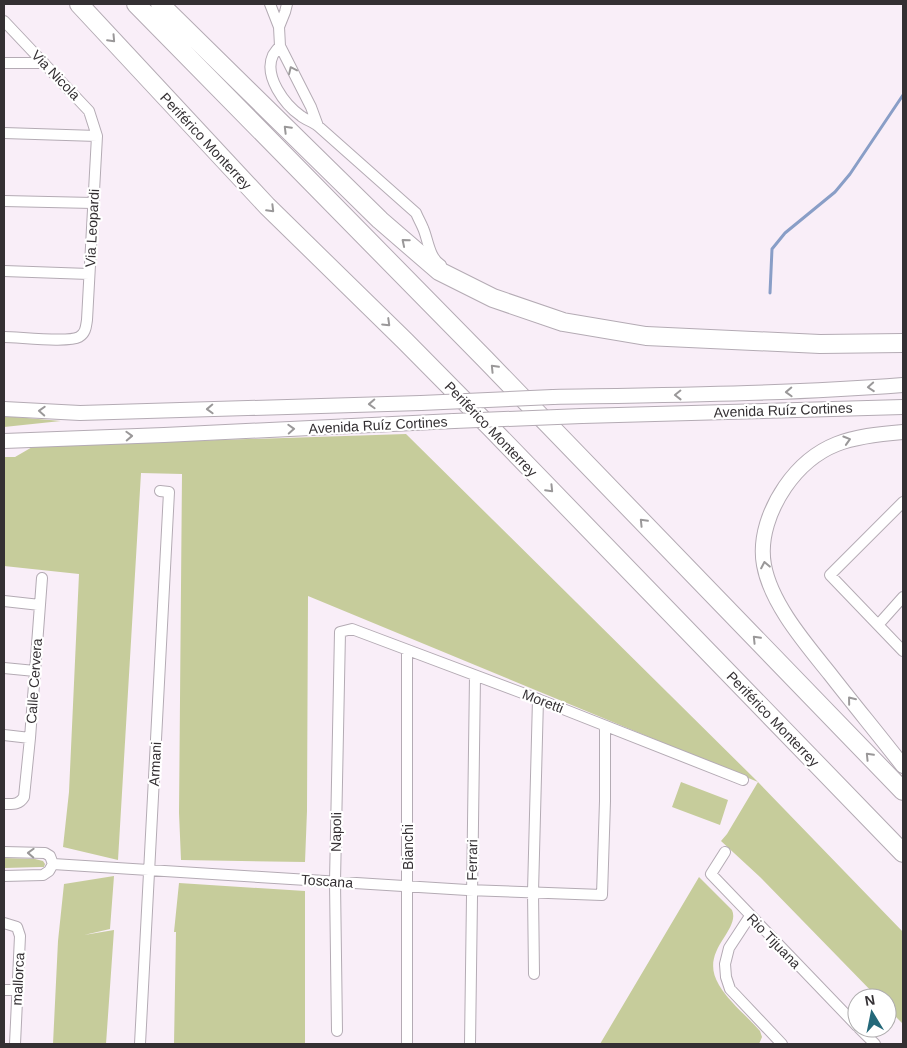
<svg xmlns="http://www.w3.org/2000/svg" width="907" height="1048" font-family="Arial,sans-serif">
<style>
.green{fill:#c6cc9b}
.lines{fill:none;stroke-linecap:round;stroke-linejoin:round}
.stream{stroke:#899ec7;stroke-width:3}
.minor-casing{stroke:#b4abb4;stroke-width:12}
.secondary-casing{stroke:#b4abb4;stroke-width:16}
.motorway-casing{stroke:#b4abb4;stroke-width:20}
.minor{stroke:#fff;stroke-width:10}
.secondary{stroke:#fff;stroke-width:14}
.motorway{stroke:#fff;stroke-width:18}
.secondary-bridge-casing{stroke:#b4abb4;stroke-width:16;stroke-linecap:butt}
.secondary-bridge{stroke:#fff;stroke-width:14}
.oneway{stroke:#9a9899}
.labels{text-anchor:middle;stroke-width:4.5;stroke-linejoin:round;paint-order:stroke}
.street-label{font-size:14px;fill:#343033;stroke:#fff}
</style>
<rect width="100%" height="100%" fill="#f9eef8"/>
<path class="green" d="M4,416L61,421L4,427Z
M406,434L758,782L903,932V1024L887,1008V998H878L760,877L721,841L727,834L758,782L308,596L307,811L305,862L181,860L179,813L182,474L141,473L118,860L63,847L69,792L79,574L4,566V457H15L34,446Z
M681,782L728,800L720,825L672,807Z
M4,858L35,859L43,861L45,864L44,867H41L4,868Z
M114,876L110,929L84,935L114,930L106,1044H53L58,941L64,884Z
M699,877L732,910C741,931 698,951 719,985C729,1002 747,1016 760,1031L762,1037L759,1044H600Z
M179,883L305,891V1044H174L176,932H174Z"/>
<g class="lines">
<path class="stream" d="M770,293L772,249L785,233L835,192L850,174L903,95"/>
<defs>
<path id="minor" d="M270,4L279,27L280,46L311,107L318,126
M4,21L89,111L97,136L87,320C86,326 86,333 79,337C68,343 19,337 4,337
M279,27L285,12L287,4
M280,46C277,49 275,52 273,55C263,76 285,105 301,116C306,120 313,122 318,126L416,213C418,218 421,223 423,228C428,239 429,258 441,265
M4,63H44
M4,133L97,136
M4,201L93,203
M4,271L89,274
M903,502L830,575L903,651
M4,601L40,605
M878,625L903,597
M4,668L35,671
M4,735L30,738
M4,804C13,804 19,805 24,797L30,738L42,578
M4,852L45,853L50,856L53,864
M725,852L711,874L857,1026
M53,864L467,890L602,895L605,801V726
M4,876L43,875L49,871L53,864
M750,916L729,948L725,964L726,977L730,989L782,1044
M4,923L17,927L20,936L15,1044
M534,974L533,892L538,699
M4,990H18
M859,1028L875,1044
M337,1031L335,882L340,632L352,629L525,694L743,780
M140,1044L169,492L160,491
M407,1044V650
M470,1044L475,676"/>
<path id="secondary" d="M553,397C670,395 787,394 903,385
M4,409L80,413L421,403
M582,416L903,407
M903,432C852,436 816,442 785,487C770,509 759,538 764,565C771,604 806,644 830,674C854,705 879,735 903,766
M4,441L164,435L454,421"/>
<path id="motorway" d="M79,4L267,206L405,341L491,428L903,853
M136,4L485,359L903,791
M160,4L380,220L439,271L493,298L563,322L646,336L820,344L903,343"/>
</defs>
<use href="#minor" class="minor-casing"/>
<use href="#secondary" class="secondary-casing"/>
<use href="#motorway" class="motorway-casing"/>
<use href="#minor" class="minor"/>
<use href="#secondary" class="secondary"/>
<use href="#motorway" class="motorway"/>
<defs>
<path id="secondary-bridge" d="M421,403L553,397
M454,421L582,416"/>
</defs>
<use href="#secondary-bridge" class="secondary-bridge-casing"/>
<use href="#secondary-bridge" class="secondary-bridge"/>
</g>
<defs><path id="oneway-chevron" d="M-2-3.5L2.5 0L-2 3.5" fill="none" stroke-width="1.6" stroke-linecap="round" stroke-linejoin="round" transform="scale(1.25)"/></defs>
<g class="oneway">
<use href="#oneway-chevron" transform="translate(112 39) rotate(47)"/>
<use href="#oneway-chevron" transform="translate(292 70) rotate(-115)"/>
<use href="#oneway-chevron" transform="translate(287 129) rotate(-135)"/>
<use href="#oneway-chevron" transform="translate(271 209) rotate(45)"/>
<use href="#oneway-chevron" transform="translate(405 242) rotate(-140)"/>
<use href="#oneway-chevron" transform="translate(387 323) rotate(44)"/>
<use href="#oneway-chevron" transform="translate(494 368) rotate(-134)"/>
<use href="#oneway-chevron" transform="translate(871 387) rotate(176)"/>
<use href="#oneway-chevron" transform="translate(789 392) rotate(178)"/>
<use href="#oneway-chevron" transform="translate(678 395) rotate(179)"/>
<use href="#oneway-chevron" transform="translate(372 404) rotate(178)"/>
<use href="#oneway-chevron" transform="translate(210 409) rotate(178)"/>
<use href="#oneway-chevron" transform="translate(42 411) rotate(-177)"/>
<use href="#oneway-chevron" transform="translate(291 429) rotate(-3)"/>
<use href="#oneway-chevron" transform="translate(129 436) rotate(-2)"/>
<use href="#oneway-chevron" transform="translate(847 440) rotate(-17)"/>
<use href="#oneway-chevron" transform="translate(550 489) rotate(46)"/>
<use href="#oneway-chevron" transform="translate(643 522) rotate(-134)"/>
<use href="#oneway-chevron" transform="translate(765 565) rotate(-101)"/>
<use href="#oneway-chevron" transform="translate(756 639) rotate(-134)"/>
<use href="#oneway-chevron" transform="translate(851 700) rotate(-129)"/>
<use href="#oneway-chevron" transform="translate(869 756) rotate(-134)"/>
<use href="#oneway-chevron" transform="translate(31 853) rotate(-178)"/>
</g>
<g class="labels">
<g class="street-label">
<text transform="translate(56 75) rotate(46)" y="5">Via Nicola</text>
<text transform="translate(206 141) rotate(47)" y="5">Periférico Monterrey</text>
<text transform="translate(92 228) rotate(-87)" y="5">Via Leopardi</text>
<text transform="translate(783 410) rotate(-2)" y="5">Avenida Ruíz Cortines</text>
<text transform="translate(378 425) rotate(-3)" y="5">Avenida Ruíz Cortines</text>
<text transform="translate(491 429) rotate(46)" y="5">Periférico Monterrey</text>
<text transform="translate(34 681) rotate(-86)" y="5">Calle Cervera</text>
<text transform="translate(543 701) rotate(21)" y="5">Moretti</text>
<text transform="translate(773 719) rotate(46)" y="5">Periférico Monterrey</text>
<text transform="translate(155 764) rotate(-87)" y="5">Armani</text>
<text transform="translate(336 832) rotate(-89)" y="5">Napoli</text>
<text transform="translate(408 847) rotate(-90)" y="5">Bianchi</text>
<text transform="translate(472 860) rotate(-89)" y="5">Ferrari</text>
<text transform="translate(327 881) rotate(4)" y="5">Toscana</text>
<text transform="translate(774 941) rotate(46)" y="5">Rio Tijuana</text>
<text transform="translate(18 979) rotate(-87)" y="5">mallorca</text>
</g>
</g>
<rect width="907" height="1048" fill="none" stroke="#343033" stroke-width="10"/>
<g transform="translate(872 1013) rotate(350)"><circle r="24" fill="#ffffff" stroke="#aeacad"/>
<path d="M0-4L9 19L0 12L-9 19Z" fill="#246879"/>
<text y="-8" font-size="14" font-weight="bold" text-anchor="middle" fill="#343033">N</text>
</g>
</svg>
